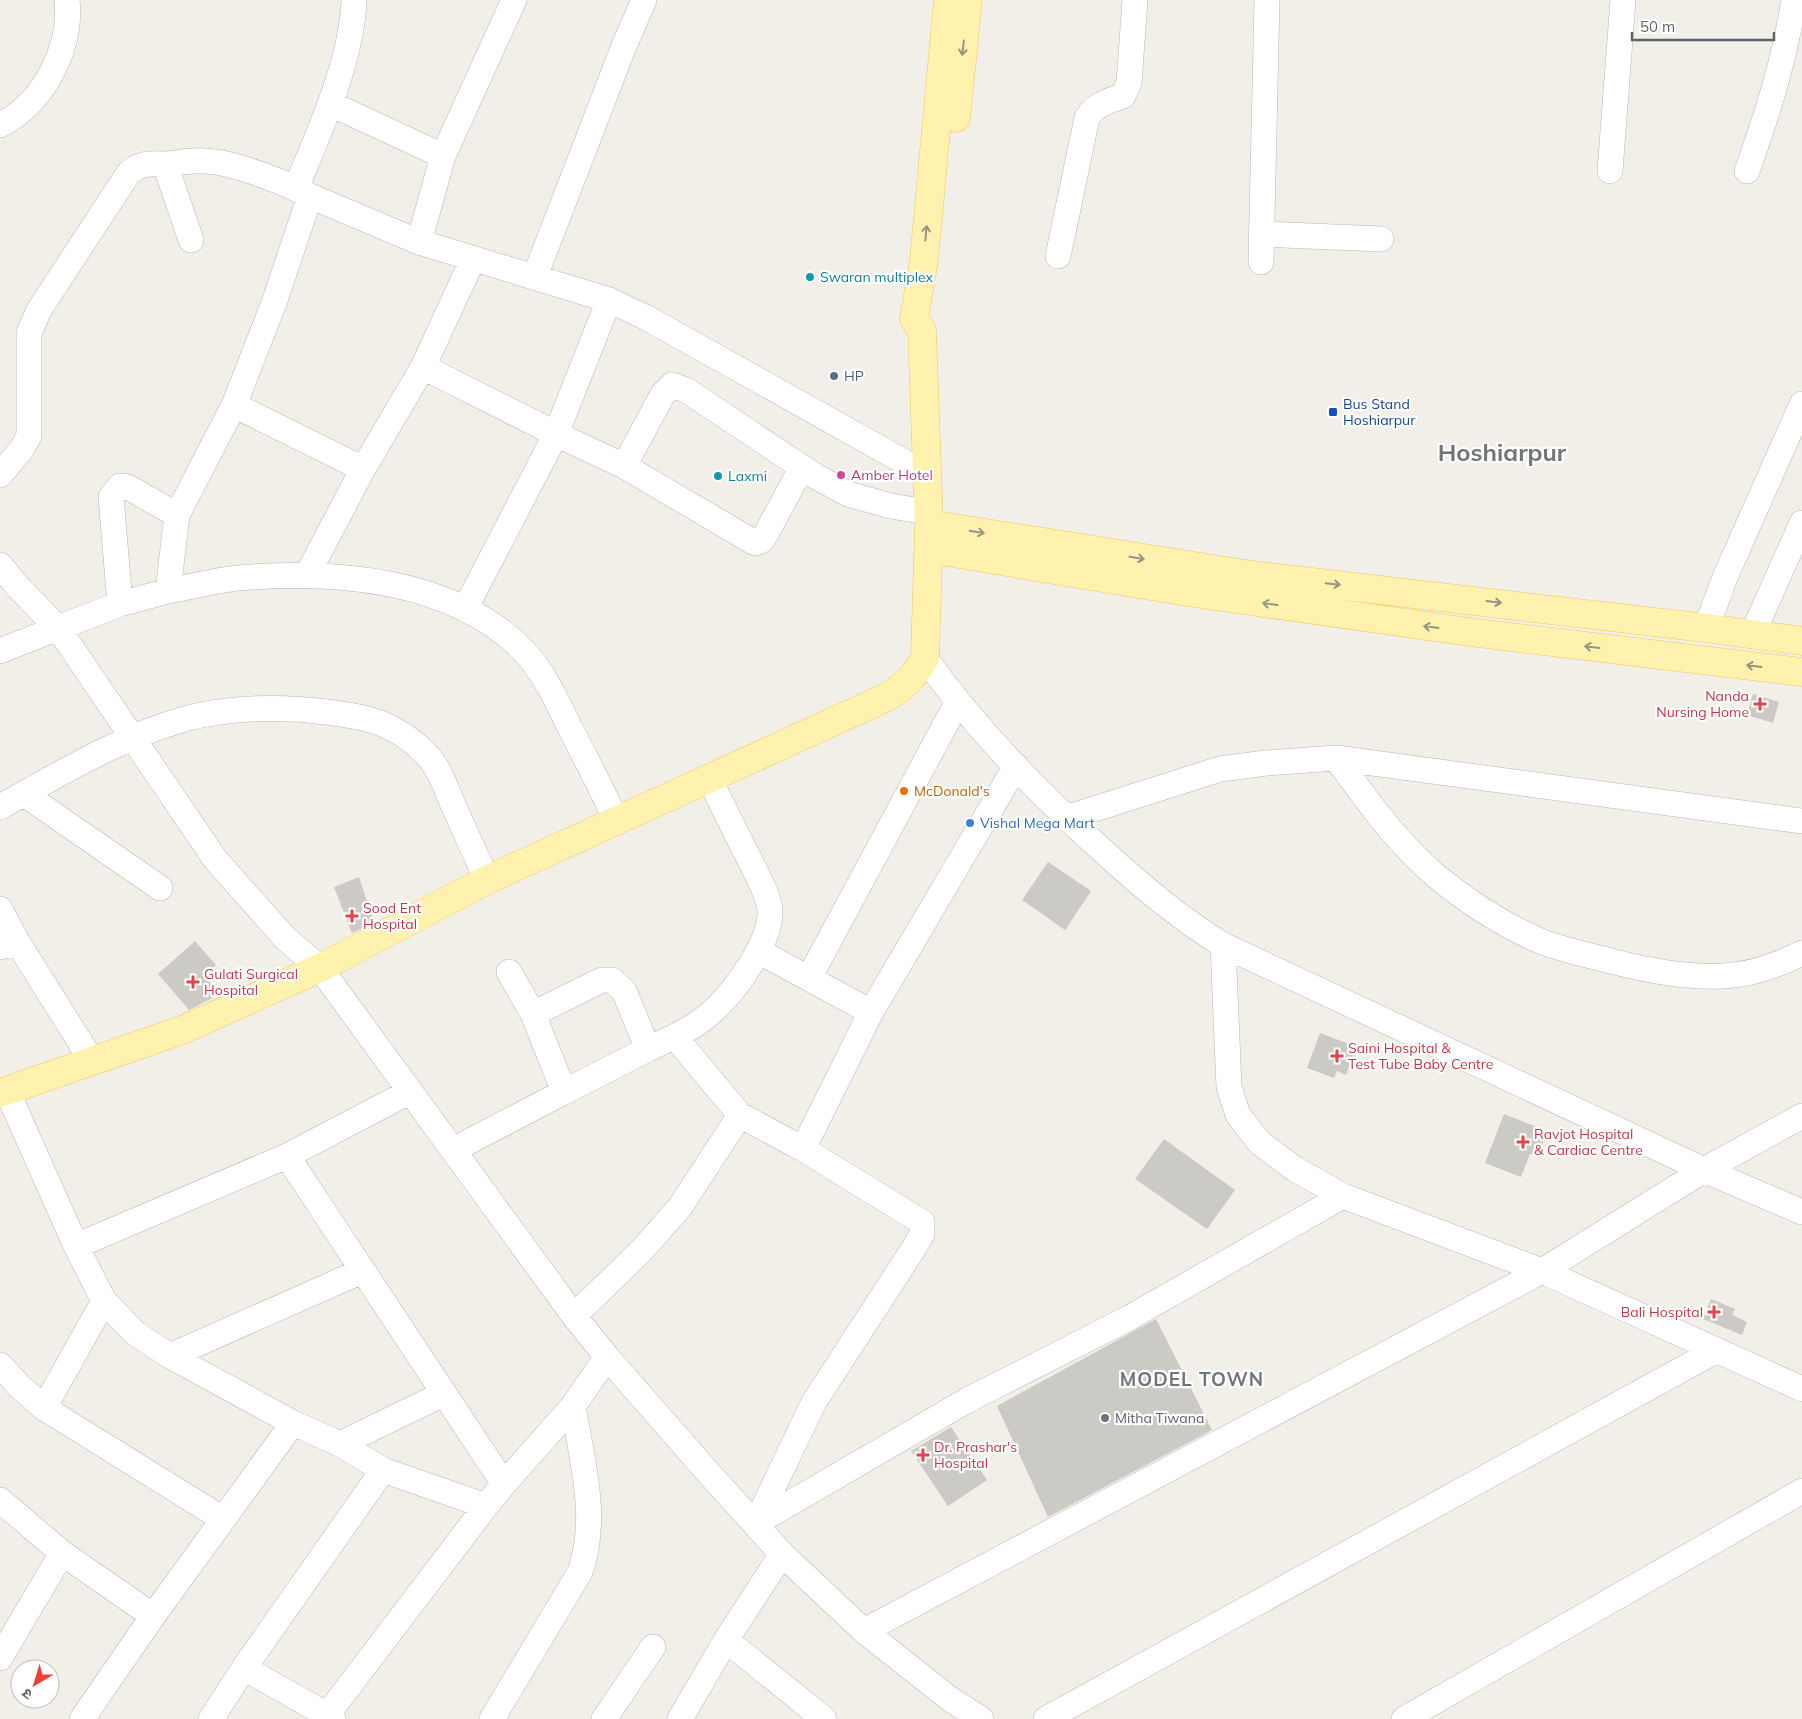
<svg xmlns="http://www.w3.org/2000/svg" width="1802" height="1719" font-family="Mulish,'Noto Sans Devanagari',sans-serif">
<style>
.building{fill:#cccac5}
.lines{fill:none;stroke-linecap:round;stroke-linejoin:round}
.minor-casing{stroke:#b5b8bc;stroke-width:26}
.major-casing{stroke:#f2c960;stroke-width:29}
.minor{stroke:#fff;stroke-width:25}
.major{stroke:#fff2af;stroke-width:28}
.oneway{stroke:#979581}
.culture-dot{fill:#0f9aa8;stroke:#fff;stroke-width:2}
.service-dot{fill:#5c6f8a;stroke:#fff;stroke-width:2}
.transit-dot{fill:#1a4fb4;stroke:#fff;stroke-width:2}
.hotel-dot{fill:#d1479c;stroke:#fff;stroke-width:2}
.health-dot{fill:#e0444e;stroke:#fff;stroke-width:2}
.food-dot{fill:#e8710a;stroke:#fff;stroke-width:2}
.shop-dot{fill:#3f7fe0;stroke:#fff;stroke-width:2}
.worship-dot{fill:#6b7280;stroke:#fff;stroke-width:2}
.labels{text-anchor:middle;stroke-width:4.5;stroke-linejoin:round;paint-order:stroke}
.culture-label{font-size:14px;fill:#0d838f;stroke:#fff;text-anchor:start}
.service-label{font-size:14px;fill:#4e5e75;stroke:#fff;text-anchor:start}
.transit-label{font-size:14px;fill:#164399;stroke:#fff;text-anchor:start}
.hotel-label{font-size:14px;fill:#b23c85;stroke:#fff;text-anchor:start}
.health-label{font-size:14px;fill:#be3a42;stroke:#fff;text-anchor:start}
.food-label{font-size:14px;fill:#c56008;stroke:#fff;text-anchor:start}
.shop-label{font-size:14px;fill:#366cbe;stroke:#fff;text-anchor:start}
.worship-label{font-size:14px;fill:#5b616d;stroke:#fff;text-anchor:start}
.district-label{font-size:19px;font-weight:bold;letter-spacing:1px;fill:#70757a;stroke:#fff}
.town-label{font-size:24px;font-weight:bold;fill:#70757a;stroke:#fff}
</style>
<rect width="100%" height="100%" fill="#f1efe8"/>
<path class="building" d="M1753,694L1779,702L1773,723L1747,715Z
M1048,862L1091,891L1065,930L1022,900Z
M359,877L374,922L352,933L334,887Z
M195,941L216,965L204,975L220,994L189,1010L158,974Z
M1320,1033L1357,1047L1346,1075L1337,1071L1334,1078L1307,1068Z
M1504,1114L1547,1131L1538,1156L1530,1154L1521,1177L1485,1163Z
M1164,1139L1235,1190L1207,1229L1135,1179Z
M1711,1299L1735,1309L1732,1315L1747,1322L1742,1335L1703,1319Z
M1156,1319L1212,1430L1048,1517L997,1406Z
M951,1427L987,1480L948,1506L911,1451Z"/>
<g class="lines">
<defs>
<path id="minor" d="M331,104L443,156
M0,125C44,103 72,48 67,0
M1610,171L1623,0
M1747,171C1768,112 1784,62 1794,0
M296,188C319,132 352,61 354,0
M1261,234L1381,239
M191,240L165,164C178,163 191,160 204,161C231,161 287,183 310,196L419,242L609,300L556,434L624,466L663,394L672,385L686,390L815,476L848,494L891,506L927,512
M419,242L443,156L514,0
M1058,256L1087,118C1095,104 1109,101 1123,96L1129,83L1135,0
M1261,262L1267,0
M535,276L624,46L644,0
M609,300L647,318L926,474
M423,367L473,259
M234,405L274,303L310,196
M624,466L755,543L761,541L766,534L802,467
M0,475L21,450L29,436V333L39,310L128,174C139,163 150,163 165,164
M0,565L18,587L58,628L120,604L111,497L120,486L128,487L177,515
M307,575L363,469L423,367L556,434L465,609
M168,591C192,587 215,580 239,578C333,570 449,578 521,648C543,670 557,701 570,728C586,758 601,789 616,819
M120,604L168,591L177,515L234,405L363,469
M1706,628L1726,575L1802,404
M1752,635L1802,523
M0,651L58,628L215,859L285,938L320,968L574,1316L607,1357L713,1478L782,1554L864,1631L950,1699L981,1719
M925,658C976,729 1038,793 1103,851C1141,886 1179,918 1223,945L1704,1170L1802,1212
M1336,758C1367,800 1396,842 1436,876C1469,903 1506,927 1545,943C1568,951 1592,956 1615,962C1650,971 1686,978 1723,976C1750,975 1778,965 1802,953
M24,794L160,888
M0,807C59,774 119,738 184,719C229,707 281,706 327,712C368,717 396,723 426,754C440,768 446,789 454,807C465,831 476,856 487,880
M1066,818L1220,769L1266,763L1336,758L1802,821
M0,909L18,943
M1223,945L1229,1087L1238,1115L1260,1143L1295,1169L1343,1196L1542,1271L1802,1389
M0,947L18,943L92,1061
M758,951L871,1012
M509,972L533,1014
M809,978L957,703
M675,1037L740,1115L803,1149L922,1222V1234L914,1248L814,1402L756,1523
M7,1091L76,1246L104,1301L135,1333L170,1356L293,1423L340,1444L443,1394
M564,1092L648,1049
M803,1149L871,1012L1016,766
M453,1150L564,1092L533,1014L602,980H612L624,991L648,1049C670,1039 695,1028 713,1011C735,991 772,941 770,910C768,893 757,875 750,860C736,833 723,806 709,778
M287,1156L409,1092
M76,1246L287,1156L504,1484L573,1406L607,1357
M574,1316L642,1250L680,1207L740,1115
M170,1356L362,1271
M0,1365L19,1386L44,1408L223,1519
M44,1408L104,1301
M340,1444L383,1470
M0,1500L62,1553L153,1616
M756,1523L966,1401L1129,1318L1343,1196
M864,1631L1542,1271L1704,1170L1802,1116
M726,1640L782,1554
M0,1658L62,1553
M327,1715L244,1668L383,1470L486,1506L504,1484
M82,1719L153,1616L293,1423
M211,1719L244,1668
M333,1719L327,1715L486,1506
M492,1719L580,1572C599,1518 582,1461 573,1406
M604,1719L653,1647
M680,1719L726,1640L824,1719
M1046,1719L1717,1350
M1404,1719L1802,1491"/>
<path id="major" d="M956,118L968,0
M929,524L1251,575L1706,628L1802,641
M929,549L1187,592L1477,633L1802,672
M0,1093L182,1030L320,968L487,880L887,697C905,686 915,676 925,658L929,524L922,331L914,319L924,260L948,0"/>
</defs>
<use href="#minor" class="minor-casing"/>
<use href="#major" class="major-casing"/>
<use href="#minor" class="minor"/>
<use href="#major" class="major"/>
</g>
<defs><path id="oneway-shaft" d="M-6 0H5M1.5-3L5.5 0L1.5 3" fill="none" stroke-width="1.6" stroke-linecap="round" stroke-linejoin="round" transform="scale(1.25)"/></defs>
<g class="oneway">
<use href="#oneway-shaft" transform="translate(963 48) rotate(96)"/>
<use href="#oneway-shaft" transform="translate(926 233) rotate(-85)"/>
<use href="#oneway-shaft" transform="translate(977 532) rotate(10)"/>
<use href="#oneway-shaft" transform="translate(1137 558) rotate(9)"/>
<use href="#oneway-shaft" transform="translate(1333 584) rotate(6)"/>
<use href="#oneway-shaft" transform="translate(1494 602) rotate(7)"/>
<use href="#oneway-shaft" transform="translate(1270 604) rotate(-172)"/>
<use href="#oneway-shaft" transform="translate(1431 627) rotate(-172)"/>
<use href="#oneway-shaft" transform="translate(1592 647) rotate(-173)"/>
<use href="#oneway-shaft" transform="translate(1754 666) rotate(-173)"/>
</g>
<g class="culture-dot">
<circle cx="810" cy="277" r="5"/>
<circle cx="718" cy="476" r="5"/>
</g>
<circle class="service-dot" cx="834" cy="376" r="5"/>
<rect class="transit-dot" x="1328" y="407" width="10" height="10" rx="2.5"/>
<circle class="hotel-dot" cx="841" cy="475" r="5"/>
<g class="health-dot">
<path d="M1757.5 696.5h5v5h5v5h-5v5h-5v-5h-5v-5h5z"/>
<path d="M349.5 908.5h5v5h5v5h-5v5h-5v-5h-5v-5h5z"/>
<path d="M190.5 974.5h5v5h5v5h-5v5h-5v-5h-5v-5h5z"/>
<path d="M1334.5 1048.5h5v5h5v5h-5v5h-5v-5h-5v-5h5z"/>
<path d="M1520.5 1134.5h5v5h5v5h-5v5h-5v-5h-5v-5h5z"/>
<path d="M1711.5 1304.5h5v5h5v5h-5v5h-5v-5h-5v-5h5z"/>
<path d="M920.5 1447.5h5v5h5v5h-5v5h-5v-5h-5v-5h5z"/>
</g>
<circle class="food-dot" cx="904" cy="791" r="5"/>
<circle class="shop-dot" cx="970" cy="823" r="5"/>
<circle class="worship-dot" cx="1105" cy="1418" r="5"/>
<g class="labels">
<g class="culture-label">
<text x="820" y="282">Swaran multiplex</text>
<text x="728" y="481">Laxmi</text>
</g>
<g class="service-label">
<text x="844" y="381">HP</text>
</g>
<g class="transit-label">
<text x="1343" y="409">Bus Stand<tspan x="1343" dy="16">Hoshiarpur</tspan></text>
</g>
<g class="hotel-label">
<text x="851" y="480">Amber Hotel</text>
</g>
<g class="health-label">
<text x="1749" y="701" text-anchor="end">Nanda<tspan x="1749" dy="16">Nursing Home</tspan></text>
<text x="363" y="913">Sood Ent<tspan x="363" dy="16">Hospital</tspan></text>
<text x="204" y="979">Gulati Surgical<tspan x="204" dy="16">Hospital</tspan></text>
<text x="1348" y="1053">Saini Hospital &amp;<tspan x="1348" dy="16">Test Tube Baby Centre</tspan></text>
<text x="1534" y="1139">Ravjot Hospital<tspan x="1534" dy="16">&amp; Cardiac Centre</tspan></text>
<text x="1703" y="1317" text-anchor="end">Bali Hospital</text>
<text x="934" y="1452">Dr. Prashar's<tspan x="934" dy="16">Hospital</tspan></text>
</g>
<g class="food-label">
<text x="914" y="796">McDonald's</text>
</g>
<g class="shop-label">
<text x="980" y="828">Vishal Mega Mart</text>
</g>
<g class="worship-label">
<text x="1115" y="1423">Mitha Tiwana</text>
</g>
<g class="district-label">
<text x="1192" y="1386">MODEL TOWN</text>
</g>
<g class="town-label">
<text x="1502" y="461">Hoshiarpur</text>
</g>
</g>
<g transform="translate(35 1684) rotate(218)"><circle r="24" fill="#ffffff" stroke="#bfc1c3"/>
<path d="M0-4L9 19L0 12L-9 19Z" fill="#ea4335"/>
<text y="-8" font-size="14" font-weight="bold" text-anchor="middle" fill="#5f6368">उ</text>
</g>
<path d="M1632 32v8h142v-8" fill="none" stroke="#5f6368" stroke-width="2.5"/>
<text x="1640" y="32" font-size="15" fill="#5f6368" stroke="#ffffff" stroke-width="4" paint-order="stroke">50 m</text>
</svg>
